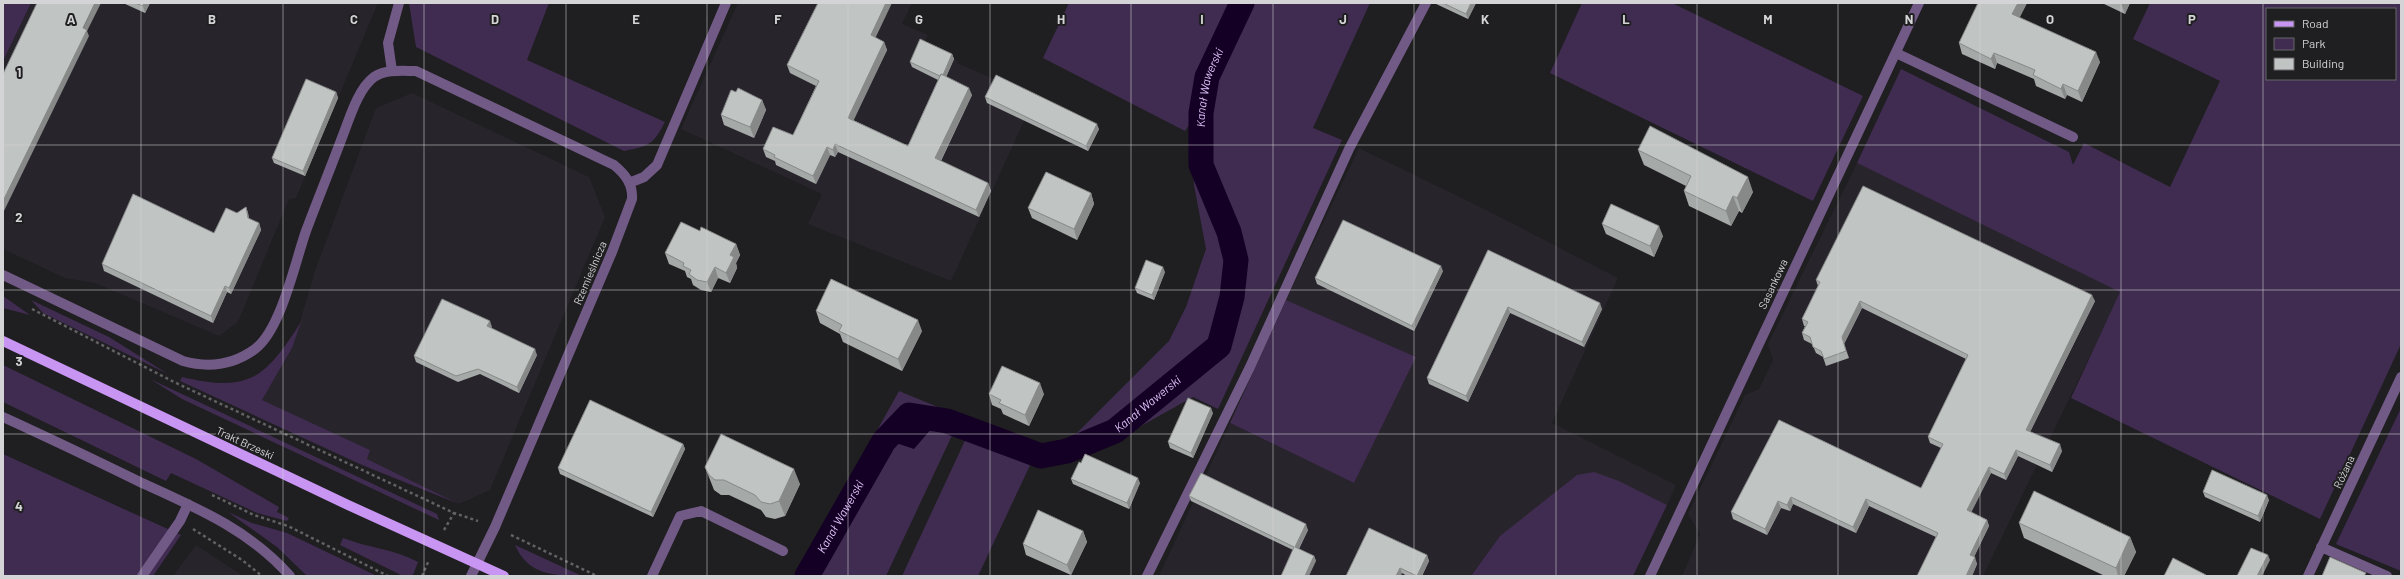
<svg xmlns="http://www.w3.org/2000/svg" width="2404" height="579" font-family="Barlow,sans-serif">
<style>
.built{fill:#28242b}
.green{fill:#402c51;fill-rule:evenodd}
.water{fill:#140024}
.lines{fill:none;stroke-linecap:round;stroke-linejoin:round}
.canal{stroke:#140024;stroke-width:25}
.path{stroke:#626163;stroke-width:2.5;stroke-dasharray:3 3;stroke-linecap:butt}
.minor{stroke:#725a87;stroke-width:10}
.major{stroke:#c895f3;stroke-width:10}
.wall{fill:#a5a9a8}
.shaded-wall{fill:#868988}
.building{fill:#c0c4c3;stroke:#868988}
.grid{fill:none;stroke:#d4d3d5;stroke-width:1;stroke-opacity:0.55}
.labels{text-anchor:middle;stroke-width:4;stroke-linejoin:round;paint-order:stroke}
.street-label{font-size:11px;fill:#d4d3d5;stroke:#1f1e20}
.water-label{font-size:12px;font-style:italic;fill:#ddc1f8;stroke:#1f1e20}
.grid-label{font-size:13px;text-anchor:middle;font-weight:bold;fill:#d4d3d5;stroke:#1f1e20;stroke-width:4;stroke-linejoin:round;paint-order:stroke}
</style>
<rect width="100%" height="100%" fill="#1f1e20"/>
<path class="built" d="M31,3H378L296,198L289,199L238,322L219,336L95,283L65,278L3,249V61Z
M738,3H912L902,24L928,35L923,44L958,61L957,63L1035,97L951,281L808,224L822,194L681,129Z
M412,93L589,177L605,217L490,490L459,504L367,459L370,450L262,400L292,348L315,271L376,108Z
M1359,148L1486,210L1618,278L1552,423L1676,485L1667,505L1619,481L1500,536L1471,576H1159L1230,423L1354,483L1416,357L1286,300Z
M1857,163L2121,292L1983,576H1679L1683,574L1700,534L1688,514L1745,395L1759,389L1773,360L1768,344Z
M196,545L243,576H173Z"/>
<path class="green" d="M3,3H31L3,61Z
M409,3H549L527,60L665,122C653,145 649,146 624,151L416,47Z
M1069,3H1370L1313,128L1342,140L1218,409L1193,397L1123,436L1043,465L1032,461L978,576H902L968,434L955,429L886,576H796L899,391L1039,449L1064,446L1169,341L1186,307L1206,249L1194,185L1190,123L1185,131L1043,58Z
M1582,3H1672L1863,96L1813,201L1550,73Z
M2150,3H2401V344L2320,519L2071,398L2120,292L1857,163L1901,69L2069,152L2073,165L2084,143L2170,187L2220,81L2133,39ZM2267,9H2395V79H2267Z
M3,296L30,315L3,308Z
M31,300L109,337L168,374L43,313Z
M1286,300L1416,357L1354,483L1230,423Z
M301,322L292,348L262,400L370,450L367,459L459,504L362,465L180,381L182,377C250,393 265,378 301,322Z
M3,365L196,459L279,507L277,512L289,518L287,521L257,513L171,473L166,481L3,402Z
M150,379L437,514L439,520L182,399Z
M2401,408V571L2336,544Z
M3,454L181,535L153,576H3Z
M1594,472L1619,481L1667,505L1633,576H1471L1500,536L1577,475Z
M228,512L252,523L287,533L377,576H307L277,547Z
M343,538C368,548 395,549 418,562L413,575L403,576L340,545Z
M515,545L582,576C554,576 528,575 515,545Z"/>
<path class="water" d="M920,415L932,428L914,449L884,439L891,417Z"/>
<g class="lines">
<path class="canal" id="s1" d="M807,576L884,441L909,415L947,421L1041,456L1067,451L1115,431L1219,346L1232,297L1236,260L1229,232L1201,165V113L1207,77L1242,3"/>
<path class="path" d="M32,309L174,382L454,513L478,521
M212,495L254,515L288,526L388,576
M193,529L242,560L262,576
M444,530L454,513
M511,535L597,576
M422,576L429,560"/>
<path class="minor" d="M1896,53L2073,137
M392,71L388,43L399,3
M629,183L644,177L657,165L726,3
M3,275L183,361C208,368 233,365 255,349C281,330 295,262 306,231C318,199 331,167 343,135C350,117 358,89 374,77C386,69 402,71 416,71L614,165C625,174 633,184 632,199L612,252L495,527L471,576
M3,417C49,438 95,460 140,482C195,507 250,530 290,576
M2321,547L2387,576
M142,576L180,521L188,504
M652,576L680,516L701,511L783,551
M1147,576L1250,367L1349,149L1426,3
M1650,576L1919,3
M2308,576L2401,377"/>
<path class="major" d="M3,341L348,505L504,576"/>
</g>
<path class="wall" d="M123,3H150L145,13Z
M1434,3H1476L1468,19Z
M1978,3H2027L2019,18L2100,62L2082,102L2067,95L2065,99L2036,86L2034,79L1997,63L1995,69L1962,54L1959,43Z
M2102,3H2130L2125,14Z
M876,38L884,42L887,50L853,120L908,146L938,80L912,67L910,62L952,54L954,59L946,77L972,95L941,161L988,183L991,191L979,217L838,152L835,157L830,155L816,184L776,165L775,161L766,157L763,149L793,135L816,86L790,73L787,65Z
M336,92L338,98L305,176L274,163L272,158Z
M736,92L762,100L766,110L754,138L724,125L721,115Z
M985,97L1099,129L1088,151L987,103Z
M1638,150L1753,192L1742,213L1739,211L1731,226L1689,206L1684,191L1686,186L1644,165Z
M1091,193L1094,204L1077,240L1032,218L1028,208Z
M246,207L248,213L249,219L259,223L261,230L231,294L227,292L213,323L104,271L102,264L214,233L237,213Z
M1602,224L1663,236L1654,257L1606,234Z
M700,231L736,244L740,255L736,263L737,268L730,283L718,278L711,292L701,290L693,285L691,279L687,277L685,271L669,264L665,253Z
M1488,250L1602,309L1584,347L1510,313L1468,402L1429,384L1427,378Z
M1443,271L1414,331L1317,284L1315,278Z
M1165,272L1154,300L1137,293L1135,288Z
M1816,280L2095,301L2030,432L2062,451L2052,472L2018,456L2006,480L1991,473L1971,512L1987,520L1989,526L1974,557L1977,564L1972,576H1917L1936,537L1869,506L1856,533L1793,504L1790,511L1781,508L1767,535L1733,519L1731,512L1779,420L1921,488L1941,448L1930,443L1928,437L1966,359L1862,308L1844,344L1849,358L1826,366L1823,357L1816,353L1812,344L1804,340L1802,333L1805,326H1804L1802,319L1818,286Z
M816,311L922,331L902,371L843,342L840,334L820,323Z
M492,327L491,328L537,355L519,393L480,374L458,382L416,362L414,356Z
M989,394H1044L1029,426L1003,414L1001,409L992,405Z
M1213,413L1193,458L1170,448L1168,442Z
M683,444L685,449L653,517L560,474L558,468Z
M705,467L800,484L785,516L775,519L766,517L761,510L729,495H721L714,490Z
M1071,479L1140,483L1129,509L1073,484Z
M2203,492L2269,500L2260,522L2205,497Z
M1189,496L1308,530L1299,549L1314,556L1316,561L1191,501Z
M2019,523L2130,537L2136,552L2124,576H2105L2024,538Z
M1083,531L1087,542L1071,575L1026,555L1023,544Z
M1427,555L1429,561L1422,576H1407L1402,573L1346,576Z"/>
<path class="shaded-wall" d="M95,3H101L87,31L89,36L3,213V201Z
M144,3H150L145,13L143,6Z
M886,3H892L873,43L871,35Z
M1471,3H1476L1468,19L1466,14Z
M2018,3H2027L2016,25L2012,14Z
M2121,3H2130L2125,14Z
M884,42L887,50L851,126L848,118Z
M2096,52L2100,62L2082,102L2078,91Z
M1994,53L1997,63L1995,69L1991,59Z
M952,54L954,59L944,82L942,77Z
M2063,84L2067,95L2065,99L2061,89Z
M969,88L972,95L938,166L935,158Z
M336,92L338,98L305,176L303,171Z
M762,100L766,110L754,138L750,127Z
M1097,124L1099,129L1088,151L1086,146Z
M835,144L838,152L835,157L833,150Z
M827,147L830,155L816,184L813,176Z
M1748,177L1753,192L1742,213L1737,198Z
M988,183L991,191L979,217L976,210Z
M1091,193L1094,204L1077,240L1074,229Z
M1733,196L1739,211L1731,226L1726,211Z
M246,207L248,213L250,225L248,218Z
M259,223L261,230L231,294L229,288Z
M1659,226L1663,236L1654,257L1650,246Z
M736,244L740,255L736,263L737,268L730,283L726,273L730,255Z
M1441,266L1443,271L1414,331L1412,326Z
M715,267L718,278L711,292L707,282Z
M1163,267L1165,272L1154,300L1152,295Z
M225,286L227,292L213,323L211,316Z
M2092,295L2095,301L2028,436L2026,430Z
M1860,301L1862,308L1844,344L1849,358L1842,337Z
M1600,303L1602,309L1584,347L1582,342Z
M1508,307L1510,313L1468,402L1466,396Z
M918,320L922,331L902,371L898,359Z
M490,321L492,327L489,332L487,326Z
M535,349L537,355L519,393L517,387Z
M1040,383L1044,394L1029,426L1025,415Z
M1211,408L1213,413L1193,458L1191,453Z
M683,444L685,449L653,517L651,512Z
M2060,444L2062,451L2052,472L2050,465Z
M2016,450L2018,456L2006,480L2004,474Z
M1989,467L1991,473L1969,517L1967,510Z
M794,469L800,484L785,516L779,501Z
M1138,478L1140,483L1129,509L1127,503Z
M2267,495L2269,500L2260,522L2258,516Z
M1791,497L1793,504L1790,511L1787,505Z
M1866,499L1869,506L1856,533L1853,527Z
M1778,501L1781,508L1767,535L1765,529Z
M1987,520L1989,526L1972,561L1970,555Z
M1306,524L1308,530L1297,552L1295,547Z
M1083,531L1087,542L1071,575L1067,565Z
M2130,537L2136,552L2124,576H2118L2116,568Z
M1427,555L1429,561L1422,576H1417Z
M2268,555L2270,560L2262,576H2257Z
M1314,556L1316,561L1309,576H1305Z
M1975,557L1977,564L1972,576H1966Z
M1400,568L1402,573L1401,576H1396Z"/>
<path class="building" d="M37,3H95L83,28L87,30L3,201V74Z
M135,3H144L143,6Z
M818,3H886L871,35L884,42L848,118L908,146L941,74L969,88L935,158L988,183L976,210L835,144L833,150L827,147L813,176L774,157L775,155L763,149L773,127L793,135L819,81L787,65Z
M1443,3H1471L1466,14Z
M1978,3H2018L2012,14L2096,52L2078,91L2063,84L2061,89L2033,75L2035,70L1994,53L1991,59L1959,43Z
M920,39L952,54L943,75L941,74L940,76L910,62Z
M996,75L1097,124L1086,146L985,97Z
M306,79L336,92L303,171L272,158Z
M738,88L762,100L750,127L721,115L731,90L736,92Z
M1650,126L1748,177L1737,198L1733,196L1726,211L1684,191L1691,176L1638,150Z
M1046,172L1091,193L1074,229L1028,208Z
M1863,186L2092,295L2026,430L2060,444L2050,465L2016,450L2004,474L1989,467L1967,510L1987,520L1970,555L1975,557L1966,576H1917L1938,533L1866,499L1853,527L1791,497L1787,505L1778,501L1765,529L1731,512L1779,420L1921,488L1943,444L1928,437L1968,355L1860,301L1842,337L1846,351L1824,359L1821,351L1813,347L1810,337L1802,333L1808,322L1802,319L1820,282L1816,280Z
M133,194L214,233L226,208L237,213L246,207L248,218L259,223L229,288L225,286L211,316L102,264Z
M1611,204L1659,226L1650,246L1602,224Z
M1343,220L1441,266L1412,326L1315,278Z
M681,222L700,231L701,227L736,244L730,255L734,257L726,273L715,267L707,282L697,280L689,274L691,270L683,266L684,263L665,253Z
M1488,250L1600,303L1582,342L1508,307L1466,396L1427,378Z
M1146,260L1163,267L1152,295L1135,288Z
M831,279L918,320L898,359L839,331L842,325L816,311Z
M442,299L490,321L487,326L535,349L517,387L478,369L456,376L414,356Z
M1002,366L1040,383L1025,415L999,403L1001,400L989,394Z
M1188,398L1211,408L1191,453L1168,442Z
M590,400L683,444L651,512L558,468Z
M721,434L794,469L779,501L770,504L761,502L755,495L724,480H715L709,475L705,467Z
M1085,454L1138,478L1127,503L1071,479L1079,462L1081,463Z
M2212,470L2267,495L2258,516L2203,492Z
M1201,473L1306,524L1295,547L1314,556L1305,576H1281L1294,547L1189,496Z
M2034,491L2130,537L2116,568L2019,523Z
M1038,510L1083,531L1067,565L1023,544Z
M1369,528L1427,555L1417,576L1400,568L1396,576H1346Z
M2251,548L2268,555L2257,576H2237Z
M2330,557L2366,573L2364,576H2322Z
M2173,558L2206,575V576H2164Z"/>
<path class="grid" d="M141,3V576M283,3V576M424,3V576M566,3V576M707,3V576M848,3V576M990,3V576M1131,3V576M1273,3V576M1414,3V576M1556,3V576M1697,3V576M1838,3V576M1980,3V576M2121,3V576M2263,3V576M3,145H2401M3,290H2401M3,434H2401"/>
<g class="labels">
<g class="street-label">
<text transform="translate(590 273) rotate(-67)" y="4">Rzemieślnicza</text>
<text transform="translate(1773 284) rotate(-65)" y="4">Sasankowa</text>
<text transform="translate(245 443) rotate(25)" y="4">Trakt Brzeski</text>
<text transform="translate(2344 472) rotate(-65)" y="4">Różana</text>
</g>
<g class="water-label">
<text dy="4" stroke="none"><textPath href="#s1" startOffset="811">Kanał Wawerski</textPath></text>
<text dy="4" stroke="none"><textPath href="#s1" startOffset="451">Kanał Wawerski</textPath></text>
<text dy="4" stroke="none"><textPath href="#s1" startOffset="68">Kanał Wawerski</textPath></text>
</g>
</g>
<g class="grid-label">
<text x="71" y="24">A</text>
<text x="212" y="24">B</text>
<text x="354" y="24">C</text>
<text x="495" y="24">D</text>
<text x="636" y="24">E</text>
<text x="778" y="24">F</text>
<text x="919" y="24">G</text>
<text x="1061" y="24">H</text>
<text x="1202" y="24">I</text>
<text x="1343" y="24">J</text>
<text x="1485" y="24">K</text>
<text x="1626" y="24">L</text>
<text x="1768" y="24">M</text>
<text x="1909" y="24">N</text>
<text x="2050" y="24">O</text>
<text x="2192" y="24">P</text>
<text x="19" y="77">1</text>
<text x="19" y="222">2</text>
<text x="19" y="366">3</text>
<text x="19" y="511">4</text>
</g>
<rect width="2404" height="579" fill="none" stroke="#d4d3d5" stroke-width="8"/>
<rect x="2266" y="8" width="130" height="72" fill="#1f1e20" stroke="#676668"/>
<rect x="2274" y="21" width="20" height="6" fill="#c895f3" stroke="#676668"/>
<text x="2302" y="28" font-size="12" fill="#d4d3d5">Road</text>
<rect x="2274" y="38" width="20" height="12" fill="#402c51" stroke="#676668"/>
<text x="2302" y="48" font-size="12" fill="#d4d3d5">Park</text>
<rect x="2274" y="58" width="20" height="12" fill="#c0c4c3" stroke="#676668"/>
<text x="2302" y="68" font-size="12" fill="#d4d3d5">Building</text>
</svg>
